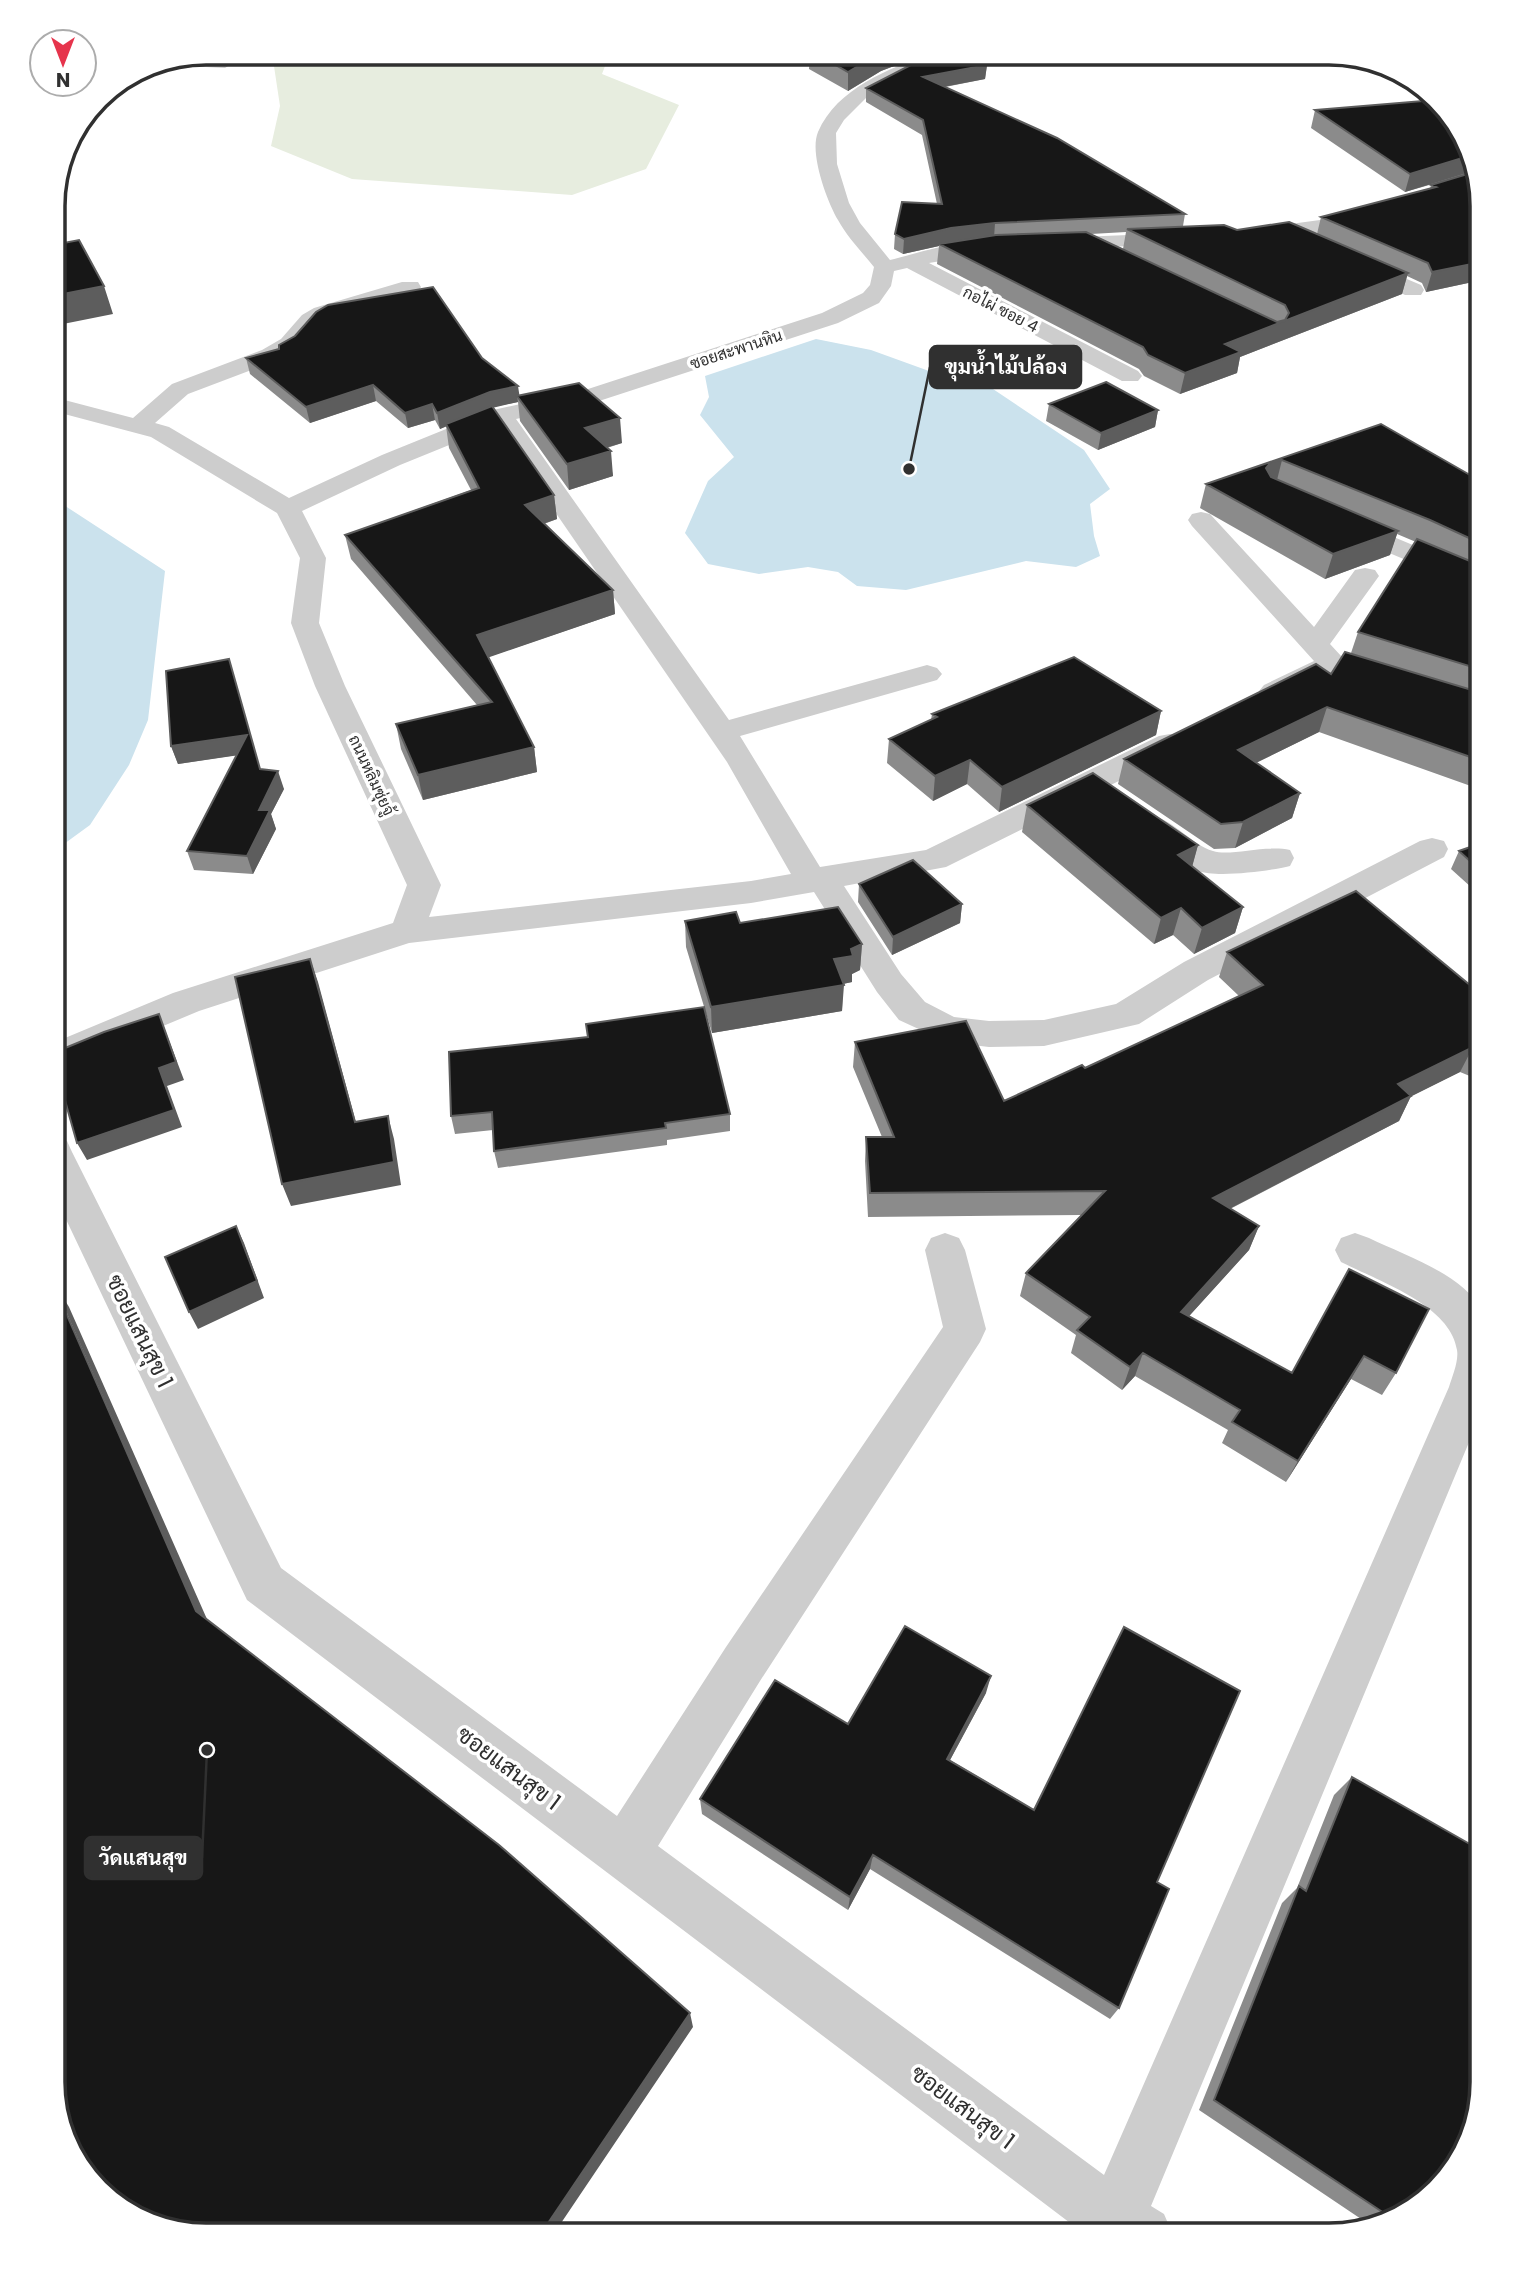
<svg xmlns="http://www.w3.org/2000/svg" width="1535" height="2288" font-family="Poppins,Sarabun,sans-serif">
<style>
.green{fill:#e7eddf}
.water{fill:#cbe2ed}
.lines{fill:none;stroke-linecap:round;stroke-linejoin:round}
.minor{fill:#cdcdcd;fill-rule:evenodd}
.wall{fill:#8b8b8b;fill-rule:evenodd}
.shaded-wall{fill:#5d5d5d}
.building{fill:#171717;stroke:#5d5d5d;stroke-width:2}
.labels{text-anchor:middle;stroke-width:7;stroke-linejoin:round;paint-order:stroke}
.far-street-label{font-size:16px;fill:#303030;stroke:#fff}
.near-street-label{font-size:23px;fill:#303030;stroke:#fff}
.rim{fill:none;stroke:#303030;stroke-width:3.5}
.leader{fill:none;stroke:#303030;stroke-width:2.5}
.callout-dot{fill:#303030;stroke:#fff;stroke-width:2.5}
.callout{fill:#303030;stroke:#303030;stroke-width:2.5}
.callout-label{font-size:21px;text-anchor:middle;font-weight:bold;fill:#fff}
</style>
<rect width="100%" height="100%" fill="#fff"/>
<path class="green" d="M272,53H610L602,74L679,105L646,169L572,195L352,179L271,146L280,106Z"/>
<path class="water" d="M816,339L871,350L929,371L978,379L1084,450L1110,489L1090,504L1094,536L1100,556L1076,567L1026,561L906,590L857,586L838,572L808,567L759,574L708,564L685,533L708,481L734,457L700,415L709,397L705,376Z
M53,498L165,571L148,720L129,765L90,825L53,852Z"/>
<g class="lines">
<path class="minor" d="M931,53H953L868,96L844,120L836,133L837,164L849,203L860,223L890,260C919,253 966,236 995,244L998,248L995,252L929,263L1138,371L1142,376L1138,381H1122L907,268L894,271L891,286L879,303L838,323L599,401L516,419L729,720L927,665L937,668L942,674L937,680L740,736L820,867L926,850L1159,736L1170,734L1181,736L1185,743L1181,750L946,867L844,886L901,974L925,1002L954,1017L989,1021L1044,1020L1116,1004L1184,962L1420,841L1432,838L1444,841L1448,849L1444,857L1208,980L1139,1024L1044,1046L989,1047L947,1042L899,1020L877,992L814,892L751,903L409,943L199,1011L53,1072V1043L173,993L393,923L407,885L315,686L291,623L300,558L277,513L151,437L53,411V397L133,418L172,384L262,350L281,339L302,315L314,308L402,282H418L421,287L418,292L330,318L318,325L297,349L278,360L188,394L155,423L169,427L289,498L382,455L493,410L585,390L822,313L863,293L870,285L874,267C862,252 848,238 838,220C827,201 809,153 818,132C837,88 889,69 931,53ZM496,426L727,762L791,874L751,881L429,917L441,885L345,686L319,623L326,558L302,511L400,465Z
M188,56L225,58L233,63L225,68L167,65L160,62Z
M1370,206L1377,208L1380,212L1377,216L1322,232L1254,241L1247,239L1244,235L1247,231L1254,229L1320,220Z
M1177,233L1184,235L1187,239L1184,243L1055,250L1048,248L1045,244L1048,240L1055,238Z
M1357,258L1421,285L1424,290L1421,295H1405L1350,268L1347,264L1350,260Z
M1201,512L1210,514L1314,627L1355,570L1365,568L1375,570L1379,576L1330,644L1342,657L1364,664L1369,670L1364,676L1354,679L1334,673C1313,683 1287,703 1264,697L1259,691L1264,685L1314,661L1192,526L1188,520L1192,514Z
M1346,517L1482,574V592L1337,531L1333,525L1337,519Z
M1151,815C1175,821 1192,845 1213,851C1230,857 1266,844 1290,850L1294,858L1290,866C1270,871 1217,878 1198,871C1178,864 1158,845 1140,832L1135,825L1140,818Z
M53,1137L67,1141L72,1152L281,1568L617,1816L726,1647L943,1327L925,1250L931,1238L945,1233L959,1238L965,1250L986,1329L980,1342L760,1681L658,1846L1104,2175L1449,1387C1452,1377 1459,1361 1457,1350C1451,1305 1376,1280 1341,1262L1335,1250L1341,1238L1355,1233L1369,1238C1404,1255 1465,1275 1482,1311V1411L1151,2206L1164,2214L1173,2235H1086L247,1600L53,1192Z"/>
</g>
<path class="wall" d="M810,53H928L881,71L848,91L809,69Z
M987,65L985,79L945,87L1185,214L1183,226L1237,230L1317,234L1321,217L1430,189L1431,185L1482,205V280L1426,292L1422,283L1407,276L1402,294L1240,357L1237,373L1180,394L1144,376L1139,369L937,264L939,246L903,254L894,249L895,234L937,204L922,135L866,102V88ZM1126,232L1123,249L1091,234Z
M1315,110L1462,129L1474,172L1405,192L1311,128Z
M246,358H482L519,396L622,443L607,448L613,476L569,490L520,421L518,402L493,407L554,495L557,519L544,524L613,590L615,614L488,657L534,747L537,772L423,800L401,749L396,724L477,705L351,559L345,535L471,490L449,448L446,426L440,429L435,420L408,428L376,401L310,423L250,374Z
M1049,404L1158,410L1155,427L1098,450L1046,421Z
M1381,424L1470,475L1482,470V790L1319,732L1256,763L1300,793L1292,818L1235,848L1214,849L1118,784L1124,759L1331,674L1351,653L1358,632L1416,542L1397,534L1390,555L1325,579L1200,508L1206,484Z
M166,671L260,770L284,789L271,814L276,829L253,874L194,870L187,851L237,755L178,764L171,746Z
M1161,711L1156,735L999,812L967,784L933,801L887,763L889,739L931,720L932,714Z
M1027,805L1198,845L1192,866L1243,907L1235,933L1194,954L1173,935L1154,944L1022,832Z
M1482,843V897L1451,869L1459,851Z
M859,884L962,904L960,923L892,955L858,902Z
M685,921L740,923L862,944L860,970L852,974V982L843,984L842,1011L712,1033L686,947Z
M1227,952L1482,995V1081L1460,1072L1411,1096L1399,1121L1230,1209L1259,1226L1249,1250L1189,1316L1292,1373L1349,1269L1396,1373L1382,1395L1351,1379L1286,1482L1222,1443L1228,1430L1135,1376L1122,1390L1071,1353L1076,1335L1020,1296L1026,1273L1081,1215L868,1217L865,1161L866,1137H882L853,1067L855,1042L1004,1101L1085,1068L1239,996L1219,977Z
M449,1052L730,1114V1131L667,1140V1145L498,1168L494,1151L493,1130L455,1134L451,1116Z
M986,1693L950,1760L1157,1882L1119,2008L1110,2019L870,1869L848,1910L702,1814L700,1799L848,1724Z
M1352,1777L1406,2215L1370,2225L1199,2110L1282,1903L1297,1888L1334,1795Z"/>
<path class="shaded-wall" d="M880,53H928L881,71L848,91V72Z
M987,65L985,79L922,91L923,77Z
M1469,156L1473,171L1405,192L1410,174Z
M995,223L994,238L939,244V246L903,254L904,239L951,228Z
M1482,262V280L1426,292L1432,272Z
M1408,273L1402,294L1240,357L1237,373L1180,394L1185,373L1225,344Z
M104,286L113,314L53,326V296Z
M373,385L376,401L310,423L306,407Z
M518,386L520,399L517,396L518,402L492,408L440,429L437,413L490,392Z
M432,404L435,420L408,428L405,413Z
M1158,410L1155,427L1098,450L1101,433Z
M620,418L622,443L588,453L585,428Z
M611,451L613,476L569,490L567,464Z
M1282,460L1276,484L1265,487L1266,468L1271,462Z
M554,495L557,519L528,529L525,505Z
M1398,531L1390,555L1325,579L1333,554Z
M613,590L615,614L481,660L477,635Z
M1327,707L1319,732L1231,775L1238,750Z
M1161,711L1156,735L999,812L1002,787Z
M247,735L253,753L178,764L171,746Z
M534,747L537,772L423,800L418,775Z
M970,760L967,784L933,801L935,776Z
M278,771L284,789L271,814L276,829L253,874L247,856L259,810Z
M1300,793L1292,818L1235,848L1243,822Z
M1198,845L1191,871L1178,855Z
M53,894L66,923L53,934Z
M962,904L960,923L892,955L893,937Z
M1243,907L1235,933L1194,954L1202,928Z
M1181,908L1173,935L1154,944L1161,918Z
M862,944L860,970L852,974V982L833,986L834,959Z
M310,959L318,982L362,1145L355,1122Z
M844,985L842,1011L712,1033L711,1007Z
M159,1014L184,1080L167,1086L182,1127L87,1160L77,1143L159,1068Z
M1473,1047L1460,1072L1386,1109L1398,1084Z
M1411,1096L1399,1121L1204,1222L1213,1198Z
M388,1116L394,1139L401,1185L291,1206L282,1184Z
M236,1226L244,1243L264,1298L198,1329L189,1312Z
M1259,1226L1249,1250L1172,1335L1181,1312Z
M53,1281L69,1307L214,1635L196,1611Z
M1143,1353L1135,1376L1122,1390L1130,1367Z
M1364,1356L1351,1379L1286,1482L1298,1461Z
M991,1676L986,1693L942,1775L947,1759Z
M873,1855L870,1869L848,1910L850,1897Z
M690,2013L693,2027L553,2235H540Z"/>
<path class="building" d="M815,53H880L848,72Z
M934,53H964L987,65L923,77L1057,138L1185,214L995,223L951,228L904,239L895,234L902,202L942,204L923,120L866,88Z
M1435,100L1462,129L1469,156L1410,174L1315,110Z
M1474,172L1482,205V262L1432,272L1428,263L1321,217L1436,187L1431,185Z
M1289,222L1408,273L1225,344L1241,352L1185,373L1148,355L1143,347L939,244L996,235L1086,232L1277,322L1285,320L1289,313L1285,305L1127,229L1224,225L1237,230Z
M79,240L104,286L53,296V245Z
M433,287L482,358L518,386L490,392L437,413L432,404L405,413L373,385L306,407L246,358L279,349V345L295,336L316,312L328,305Z
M1106,382L1158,410L1101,433L1049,404Z
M579,383L620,418L585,428L611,451L567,464L517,396Z
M492,406L554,495L525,505L613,590L477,635L534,747L418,775L396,724L492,702L345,535L479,488L446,424Z
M1381,424L1470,475L1482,470V544L1430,520L1282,460L1271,462L1266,468L1271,477L1398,531L1333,554L1206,484Z
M1417,539L1482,566V670L1358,632Z
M1345,652L1482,693V761L1327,707L1238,750L1300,793L1243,822L1221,824L1124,759L1316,664L1331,674Z
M1074,657L1161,711L1002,787L970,760L935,776L889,739L937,717L932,714Z
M229,659L260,769L278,771L259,810H270L247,856L187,851L247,735L171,746L166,671Z
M1093,773L1198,845L1178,855L1243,907L1202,928L1181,908L1161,918L1027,805Z
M1482,843V872L1459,851Z
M913,860L962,904L893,937L859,884Z
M1356,891L1482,995V1050L1473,1047L1398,1084L1411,1096L1213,1198L1259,1226L1181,1312L1292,1373L1349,1269L1429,1309L1396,1373L1364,1356L1298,1461L1232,1422L1240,1410L1143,1353L1130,1367L1077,1330L1090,1317L1026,1273L1105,1191L870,1193L866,1137H894L855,1042L966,1021L1004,1101L1082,1065L1085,1068L1263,985L1227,952Z
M838,907L862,944L851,949L853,956L834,959L844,985L711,1007L685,921L736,912L740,923Z
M310,959L355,1122L388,1116L394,1162L282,1184L235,977Z
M704,1007L730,1114L665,1123L666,1128L494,1151L492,1112L451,1116L449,1052L588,1037L586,1024Z
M159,1014L176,1062L159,1068L174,1110L77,1143L53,1058V1053L104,1032Z
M236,1226L257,1281L189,1312L165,1257Z
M53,1283L196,1611L499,1845L690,2013L540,2235H196L121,2210L73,2159L52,2083Z
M905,1626L991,1676L947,1759L1034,1810L1124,1627L1240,1691L1157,1882L1169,1889L1119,2008L873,1855L850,1897L700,1799L775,1680L848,1724Z
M1352,1777L1482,1851V2083L1462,2159L1406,2215L1393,2219L1214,2100L1299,1886L1306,1891Z"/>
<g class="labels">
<g class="far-street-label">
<text transform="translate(1001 309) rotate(27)" y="6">กอไผ่ ซอย 4</text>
<text transform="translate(736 349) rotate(-18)" y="6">ซอยสะพานหิน</text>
<text transform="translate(372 775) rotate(65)" y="6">ถนนหลิมซุ่ยจู้</text>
</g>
<g class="near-street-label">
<text transform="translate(140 1331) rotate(64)" y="8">ซอยแสนสุข 1</text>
<text transform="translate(509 1768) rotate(37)" y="8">ซอยแสนสุข 1</text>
<text transform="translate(963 2107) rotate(37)" y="8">ซอยแสนสุข 1</text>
</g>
</g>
<path d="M0 0H1535V2288H0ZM206 65H1329A141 141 0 0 1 1470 206V2082A141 141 0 0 1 1329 2223H206A141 141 0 0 1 65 2082V206A141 141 0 0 1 206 65Z" fill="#fff" fill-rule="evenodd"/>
<path class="rim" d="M206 65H1329A141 141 0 0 1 1470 206V2082A141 141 0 0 1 1329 2223H206A141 141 0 0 1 65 2082V206A141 141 0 0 1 206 65Z"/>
<path class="leader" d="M909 469L930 367M207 1750L202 1858"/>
<g class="callout-dot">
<circle cx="909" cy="469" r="7"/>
<circle cx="207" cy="1750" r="7"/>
</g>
<g class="callout">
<rect x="930" y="346" width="151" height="42" rx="7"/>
<rect x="85" y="1837" width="117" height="42" rx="7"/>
</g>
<g class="callout-label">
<text x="1006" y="374">ขุมน้ำไม้ปล้อง</text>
<text x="143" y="1865">วัดแสนสุข</text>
</g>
<g transform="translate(63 63) rotate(180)"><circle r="33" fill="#ffffff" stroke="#acacac" stroke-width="2"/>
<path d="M0-5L12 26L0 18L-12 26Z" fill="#e6344c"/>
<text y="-10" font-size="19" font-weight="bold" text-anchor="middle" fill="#303030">N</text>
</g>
</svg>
